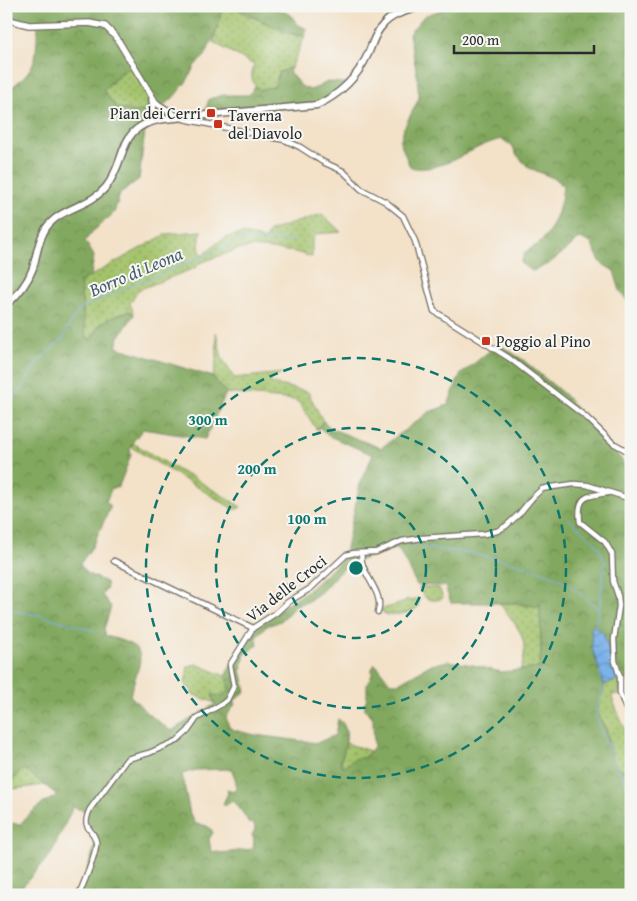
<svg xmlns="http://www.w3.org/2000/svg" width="637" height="901" font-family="'Gentium Book Plus',serif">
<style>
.grass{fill:url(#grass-dots);stroke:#67764a}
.forest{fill:url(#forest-crowns);stroke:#566a44;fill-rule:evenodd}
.water{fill:url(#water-waves);stroke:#536e8a}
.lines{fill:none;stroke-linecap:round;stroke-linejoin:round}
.stream{stroke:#7bb1e9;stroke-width:1}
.minor-casing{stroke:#716b62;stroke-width:7}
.tertiary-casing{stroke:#716b62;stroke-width:8}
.secondary-casing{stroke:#716b62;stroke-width:9}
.minor{stroke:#fff;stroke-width:4.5}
.tertiary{stroke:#fff;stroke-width:5.5}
.secondary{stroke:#fff;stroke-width:6}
.ring{fill:none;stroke:#0f766e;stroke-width:2.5;stroke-dasharray:9 6}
.poi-dot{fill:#c8321e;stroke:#f6f6f2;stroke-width:2}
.labels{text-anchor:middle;stroke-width:4;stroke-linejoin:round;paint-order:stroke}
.poi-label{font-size:16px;fill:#2b2b2b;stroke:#f6f6f2;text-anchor:start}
.street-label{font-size:16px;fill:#2b2b2b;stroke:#f6f6f2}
.water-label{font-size:18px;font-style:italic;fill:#475a6e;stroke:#f6f6f2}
.centre{fill:#0f766e;stroke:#f6f6f2;stroke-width:2.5}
.ring-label{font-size:15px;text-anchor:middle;font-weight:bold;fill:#0f766e;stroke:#f6f6f2;stroke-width:4;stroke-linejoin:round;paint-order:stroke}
</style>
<defs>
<pattern id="grass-dots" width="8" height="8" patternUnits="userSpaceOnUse" patternTransform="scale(1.25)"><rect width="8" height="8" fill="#a3c26a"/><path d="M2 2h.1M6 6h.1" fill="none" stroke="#859e57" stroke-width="1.8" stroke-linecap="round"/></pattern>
<pattern id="forest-crowns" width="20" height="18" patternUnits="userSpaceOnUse" patternTransform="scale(1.25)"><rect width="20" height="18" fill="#82a85e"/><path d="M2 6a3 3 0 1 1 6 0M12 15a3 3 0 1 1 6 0" fill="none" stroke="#6b894e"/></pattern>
<pattern id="water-waves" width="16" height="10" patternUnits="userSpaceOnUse" patternTransform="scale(1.25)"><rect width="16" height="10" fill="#7bb1e9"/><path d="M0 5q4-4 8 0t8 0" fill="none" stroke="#6590bd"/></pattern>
</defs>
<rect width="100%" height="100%" fill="#f6f6f2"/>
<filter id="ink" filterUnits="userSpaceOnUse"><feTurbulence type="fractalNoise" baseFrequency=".02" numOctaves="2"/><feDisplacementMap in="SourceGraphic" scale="10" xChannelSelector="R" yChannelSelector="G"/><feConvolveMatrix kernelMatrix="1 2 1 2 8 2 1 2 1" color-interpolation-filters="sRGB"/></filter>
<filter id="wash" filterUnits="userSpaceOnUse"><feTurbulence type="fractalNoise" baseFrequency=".0096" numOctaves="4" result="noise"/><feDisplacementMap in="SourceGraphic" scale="20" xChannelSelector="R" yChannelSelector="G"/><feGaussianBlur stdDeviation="1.12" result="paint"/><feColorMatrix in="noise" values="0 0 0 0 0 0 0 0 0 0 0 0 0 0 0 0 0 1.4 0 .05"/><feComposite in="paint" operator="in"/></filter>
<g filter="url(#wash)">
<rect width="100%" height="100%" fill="#f3e1c8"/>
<path class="grass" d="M222,6H233L245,14L297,36H305L291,68L279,72L275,86L260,90C251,83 250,76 254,65L213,42L218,27Z
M132,64L151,96L178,117L146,123L150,96L143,113L142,111L135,112L117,108L103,90Z
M322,214L341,232L316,234L312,241V257L295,252L253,247L236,250L200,263L195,268L138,290L130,303L134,315L129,311L100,324L91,340L86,338L80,282L166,234L201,231L199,247L202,256C222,236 238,228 265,240L269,231Z
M216,332L222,358L234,378L283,373L272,379L270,383L308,392L323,421L317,430L300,404L295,400L226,393L213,377L217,356Z
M133,443L186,475H189L241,507L235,510L131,447Z
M419,587L439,588L443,598C432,603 422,599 419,587Z
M419,598L418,607C410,614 396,615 386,615L380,610L405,602V600L408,599L409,601Z
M540,602L541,654L539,668L520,671C532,640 517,626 499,603H517L527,606Z
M611,659L615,661L628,678L622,680L619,695L612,694L613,697L612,698L623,725L631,739V771C608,774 611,744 607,732C605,725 599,720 598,714C596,705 603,692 604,683L606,685L617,673Z
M197,664L225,676L230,690L215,703L192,694V690L185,685L188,666Z
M346,743L370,751L365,757L342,766L341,761Z
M24,769L45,785L6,790L19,772Z"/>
<path class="forest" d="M6,6H222L218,27L205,56L195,65L187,81L173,98L161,107L153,103L146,123L139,179L120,194L114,213L92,232L85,241L94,256L91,275L80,282L86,338L91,339C103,318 107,319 129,311L134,315L119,337L116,347L213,377L226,393L205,439L143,429L134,440L130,449L131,455L119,486L111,489L106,502L111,506L92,547L80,564L86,573L106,582L107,588L102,595L111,607L104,629L106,636C153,648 141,656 130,695L146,712L171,731L215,704L212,695L222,696L230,690L225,676L249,634L284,606L311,588L346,556V548L361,480L373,455L329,436L319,427L323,421L332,429L381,448L429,412L448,405L460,375L498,344L522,359L565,395L621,459L631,477V688C627,677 621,665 611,659L606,642L592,628V648L604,683L603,693L598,704V713L607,732L608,746L613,760L617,766L626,772L631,771V895H79L96,842L88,828V812L73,807L51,854L15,895H6V825L10,823L20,824C31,812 41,803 55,797L56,794L24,769L19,772L6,789V81L11,88C39,66 35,58 38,26L6,17ZM132,65L151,96L144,112L142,111L135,112L117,108L103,90L118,75ZM398,548L417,585L445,586L451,603H517C523,607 529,603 535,607L540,604L541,654L539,668L501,672L473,665L448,661L428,666L399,683H390L379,668L375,664L372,669V675L367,684V697L365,704V709L373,719L374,747L365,757L354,759L345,766H342L340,764C344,750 353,729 338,719L335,735L317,743L255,735L234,730L229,727L226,717L235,704L234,701L246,691L241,670L245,654L258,645L256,636L267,626L281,621L296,605L307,602L322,591L337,574L351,563ZM231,769C234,776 239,784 234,791L227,789L228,793L223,804L225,806L232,801C239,807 246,816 249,824L253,822L255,827L254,832L252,834L254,841L253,849C239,850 224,855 211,851L209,839L213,833C210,825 204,825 196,824L190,814L182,774L196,770Z
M233,6H272L291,15L297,24L307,29L305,36L286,33Z
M452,6H631V306L620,291L614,271L601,263L591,243L580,238C565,250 552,265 532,271L521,263L525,252C529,249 535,247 538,244C555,229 561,206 563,186L556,179L529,168L516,154L513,147L502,139C471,145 443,175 410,167L400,142L404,128L419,98L417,74L409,34L424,16Z
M291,68L289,72L301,86L310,90L318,87L327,82L349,83L317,105L204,115L209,99L223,95H249L255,86L260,90L275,86L279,72Z"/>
<path class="water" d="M593,626L603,633L618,678L617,680L607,684L604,683L592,648L591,628Z"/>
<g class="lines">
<path class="stream" d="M6,412L38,362L63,338L73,318L80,309L138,282L164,273L234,243L242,240L295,241
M566,517L594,541L599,548L605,562L599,609L595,628
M410,547C459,550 510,558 556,577C571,584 585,599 599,609
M6,610L39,615L95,631
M600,670L603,692L596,709L597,719L613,760L624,778L631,793"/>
</g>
</g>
<g filter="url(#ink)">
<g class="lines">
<defs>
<path id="minor" d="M184,119L285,140L300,147L323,162L343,171L361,189L386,202L403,216L415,241L434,311L509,358L586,417L613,443L631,453
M608,493C585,496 577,496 580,522L605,542L612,554L613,581L618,596L619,606L614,639L615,661L620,677V693L631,722
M361,553C362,556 361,559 362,562C365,578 384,594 378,612
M114,561L253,628
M79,895C83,884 98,851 96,842C94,827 80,831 90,809L127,759L149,753L177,741L188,731L197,718L222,704L227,700L234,686L230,665L253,628L276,613L288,602L311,588L346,555L354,553L376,552L402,541L422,538L484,534L497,531L506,526L519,514L533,497L542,489L552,487L574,484L587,485L631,499"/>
<path id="tertiary" d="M6,17L13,21L29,25L89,23L105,26L116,37L156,103L178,117
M146,123C152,116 155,109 152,100"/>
<path id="secondary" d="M6,305C18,295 28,282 33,268C37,254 38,240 46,228C61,207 90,207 106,187C129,158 115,126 164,119L317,105C341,94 357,78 368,54C372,45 375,33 382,26C392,13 410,10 424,6"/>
</defs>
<use href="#minor" class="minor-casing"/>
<use href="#tertiary" class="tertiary-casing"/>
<use href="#secondary" class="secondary-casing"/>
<use href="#minor" class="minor"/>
<use href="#tertiary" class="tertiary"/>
<use href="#secondary" class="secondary"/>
</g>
</g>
<g class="ring">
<circle cx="356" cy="568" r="70"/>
<circle cx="356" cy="568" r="140"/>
<circle cx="356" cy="568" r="210"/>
</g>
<g class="poi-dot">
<rect x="206" y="108" width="10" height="10" rx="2.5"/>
<rect x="213" y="119" width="10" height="10" rx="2.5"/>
<rect x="481" y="336" width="10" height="10" rx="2.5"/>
</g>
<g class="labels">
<g class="poi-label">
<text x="201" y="119" text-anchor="end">Pian dei Cerri</text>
<text x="228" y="121">Taverna<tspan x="228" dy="18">del Diavolo</tspan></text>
<text x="496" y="347">Poggio al Pino</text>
</g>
<g class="street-label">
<text transform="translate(286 588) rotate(-38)" y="6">Via delle Croci</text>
</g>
<g class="water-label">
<text transform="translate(136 272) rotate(-23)" y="6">Borro di Leona</text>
</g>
</g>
<circle cx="356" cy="568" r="8" class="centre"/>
<g class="ring-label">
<text x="208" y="425">300 m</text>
<text x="257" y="474">200 m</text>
<text x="307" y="524">100 m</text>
</g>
<rect width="637" height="901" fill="none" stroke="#f6f6f2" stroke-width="25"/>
<path d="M454 45v8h140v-8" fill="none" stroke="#2b2b2b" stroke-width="2.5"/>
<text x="462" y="45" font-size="15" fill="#2b2b2b" stroke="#f6f6f2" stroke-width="4" paint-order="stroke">200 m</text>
</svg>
